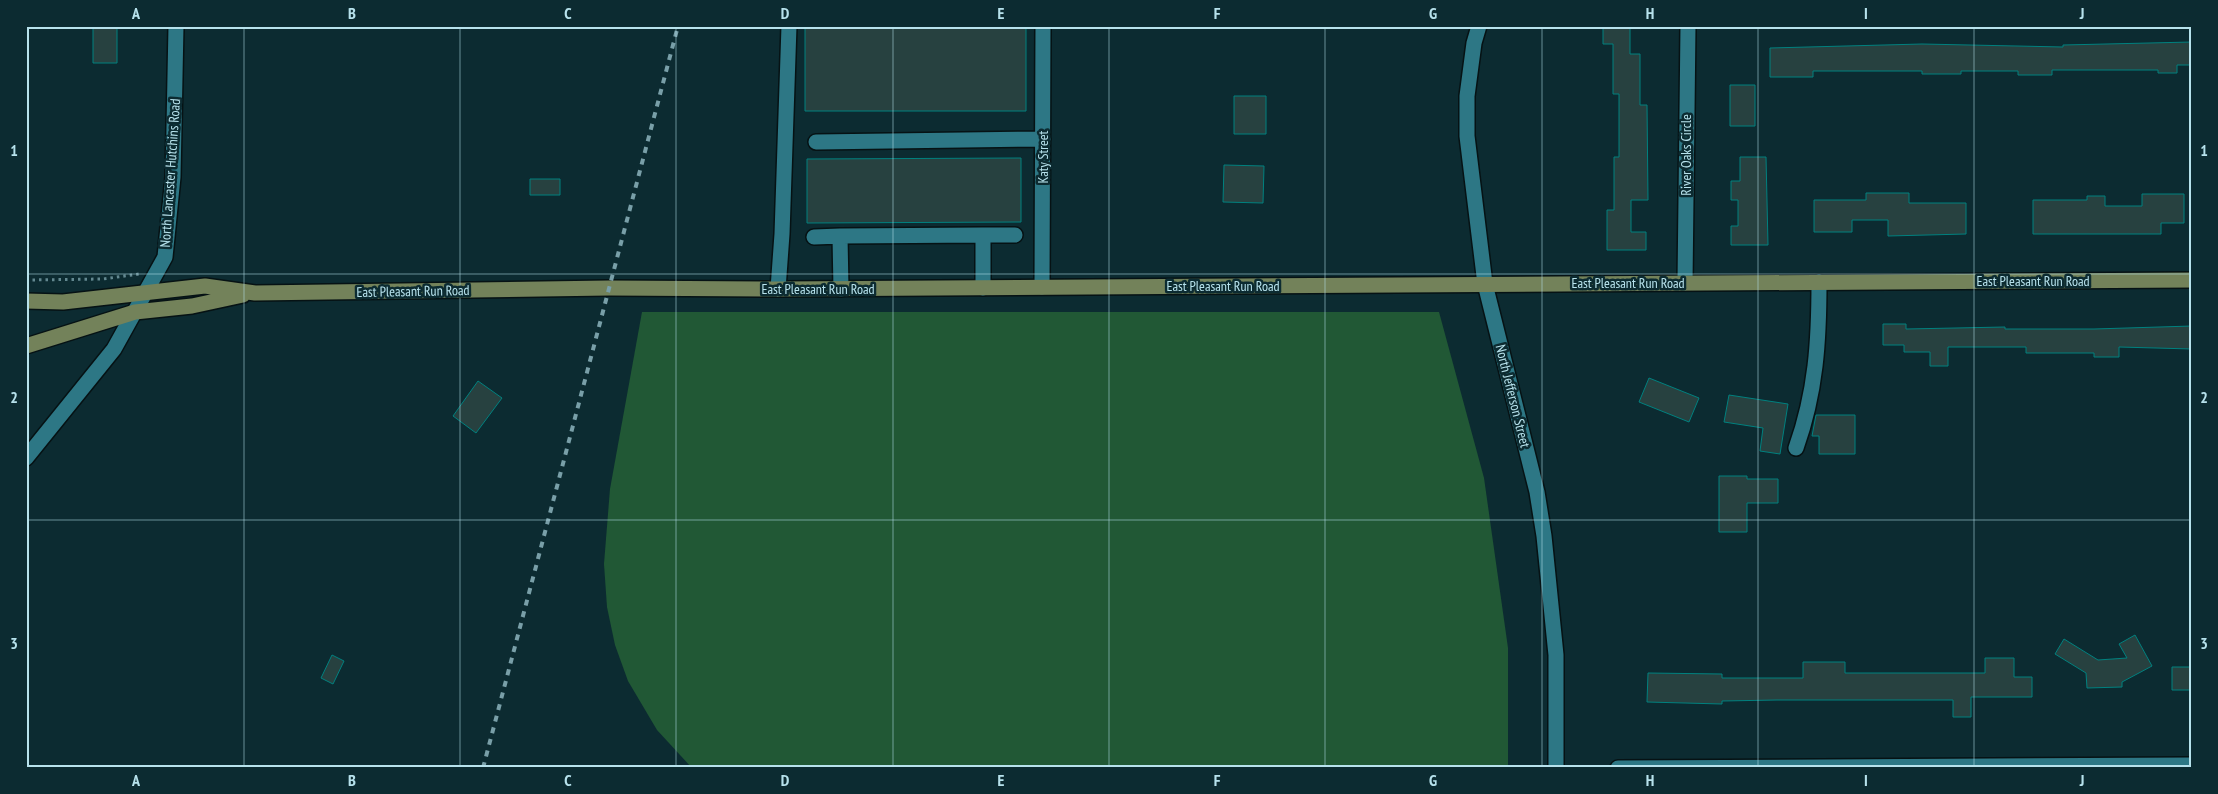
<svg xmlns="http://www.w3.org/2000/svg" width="2218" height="794" font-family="'PT Sans Narrow',sans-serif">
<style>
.green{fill:#215835}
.building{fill:#274140;stroke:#00817f}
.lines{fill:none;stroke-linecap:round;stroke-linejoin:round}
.minor-casing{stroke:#061214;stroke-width:18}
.major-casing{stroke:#061214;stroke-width:18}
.path{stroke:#638890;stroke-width:3;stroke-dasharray:2.5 4;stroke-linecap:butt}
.minor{stroke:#2d7785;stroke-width:15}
.major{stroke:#73825a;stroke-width:15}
.rail{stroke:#799fa8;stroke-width:4;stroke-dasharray:6 6;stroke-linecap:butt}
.grid{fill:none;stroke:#b7e2ec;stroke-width:1;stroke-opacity:0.55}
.labels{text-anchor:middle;stroke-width:5;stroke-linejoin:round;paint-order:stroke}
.street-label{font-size:14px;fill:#b7e2ec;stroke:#0c2b31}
.neatline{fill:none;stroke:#b7e2ec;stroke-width:2}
.grid-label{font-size:16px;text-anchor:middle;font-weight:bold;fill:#b7e2ec}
</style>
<rect width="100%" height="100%" fill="#0c2b31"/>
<path class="green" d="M642,312H1439L1484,478L1508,648V768H692L657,730L628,681L615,645L607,607L604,564L610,489Z"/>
<path class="building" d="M93,26H117V63H93Z
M805,26H1026V111H805Z
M1603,26H1630V54H1640V105H1647L1648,200H1631V232H1646V250H1607V210H1614V157H1619V94H1613V44H1603Z
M2192,42V65H2177V73H2158V70H2052V75H2018V71H1961V74H1922V71H1813V77H1770V48L1922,44L2063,47V45Z
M1730,85H1755V126H1730Z
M1234,96H1266V134H1234Z
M1740,157H1766L1768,245H1731V226H1738V200H1731V181H1740Z
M1021,158V222L807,223V159Z
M1224,165L1264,166L1263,203L1223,202Z
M530,179H560V195H530Z
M1866,193H1909V203H1966V234L1888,236V220H1852V232H1814V200H1866Z
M2142,194H2184V223H2161V234H2033V200H2087V196H2105V206H2142Z
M1883,324H1906V329L2005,327V329H2094L2192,326V349L2119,347V357H2094V353H2026V347H1948V366H1930V352H1904V345H1883Z
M1649,378L1699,398L1689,422L1639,402Z
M478,381L502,398L476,433L453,416Z
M1729,395L1788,404L1780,454L1760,451L1763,428L1724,422Z
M1816,415H1855V454H1819V436H1812Z
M1719,476H1747V479H1778V503H1747V532H1719Z
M2135,635L2152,666L2122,682V687L2087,688L2086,673L2055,654L2064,639L2098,660L2127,658L2119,644Z
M332,655L344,661L333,684L321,678Z
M1985,658H2014V677H2032V697H1971V717H1953V700H1777L1722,701V704L1647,702L1648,673L1722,674V678H1803V662H1845V673H1985Z
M2172,667H2192V690H2172Z"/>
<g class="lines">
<defs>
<path id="minor" d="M1479,26L1474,43L1467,96V136L1485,284L1537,492L1544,536L1556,655V768
M816,142L1043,139
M983,235H1015
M814,237L840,236
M1685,283L1688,26
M1042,287L1043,26
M778,289L782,234L789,26
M841,289L840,236L983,235V288
M1796,448C1816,392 1819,341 1819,282
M26,458L114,349L165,257L173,177L176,26
M1618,768L2192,765"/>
<path id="major" d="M26,301L63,302L205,286L255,293L609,288L778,289L2192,280
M26,346L135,312L192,306L243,295"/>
</defs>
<use href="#minor" class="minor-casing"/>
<use href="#major" class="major-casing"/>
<path class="path" d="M26,280L103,279L139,274"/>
<use href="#minor" class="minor"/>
<use href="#major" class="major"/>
<path class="rail" d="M483,768L678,26"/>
</g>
<path class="grid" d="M244,26V768M460,26V768M676,26V768M893,26V768M1109,26V768M1325,26V768M1542,26V768M1758,26V768M1974,26V768M26,274H2192M26,520H2192"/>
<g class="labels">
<g class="street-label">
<text transform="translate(1686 155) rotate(-90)" y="5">River Oaks Circle</text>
<text transform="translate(1043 157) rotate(-90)" y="5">Katy Street</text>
<text transform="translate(170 173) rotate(-86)" y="5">North Lancaster Hutchins Road</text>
<text x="2033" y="286">East Pleasant Run Road</text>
<text x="1628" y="288">East Pleasant Run Road</text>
<text x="1223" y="291">East Pleasant Run Road</text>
<text x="818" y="294">East Pleasant Run Road</text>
<text transform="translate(413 291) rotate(-1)" y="5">East Pleasant Run Road</text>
<text transform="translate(1513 396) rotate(76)" y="5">North Jefferson Street</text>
</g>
</g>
<rect width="2218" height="794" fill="none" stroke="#0c2b31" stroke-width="55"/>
<rect x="28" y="28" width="2162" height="738" class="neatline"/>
<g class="grid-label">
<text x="136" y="19">A</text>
<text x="352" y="19">B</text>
<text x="568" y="19">C</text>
<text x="785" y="19">D</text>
<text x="1001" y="19">E</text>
<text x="1217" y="19">F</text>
<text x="1433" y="19">G</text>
<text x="1650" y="19">H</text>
<text x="1866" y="19">I</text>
<text x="2082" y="19">J</text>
<text x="14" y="156">1</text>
<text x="2204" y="156">1</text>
<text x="14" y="403">2</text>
<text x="2204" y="403">2</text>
<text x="14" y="649">3</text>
<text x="2204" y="649">3</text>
<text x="136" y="786">A</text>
<text x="352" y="786">B</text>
<text x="568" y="786">C</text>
<text x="785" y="786">D</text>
<text x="1001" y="786">E</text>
<text x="1217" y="786">F</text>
<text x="1433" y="786">G</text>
<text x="1650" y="786">H</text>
<text x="1866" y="786">I</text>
<text x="2082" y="786">J</text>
</g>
</svg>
